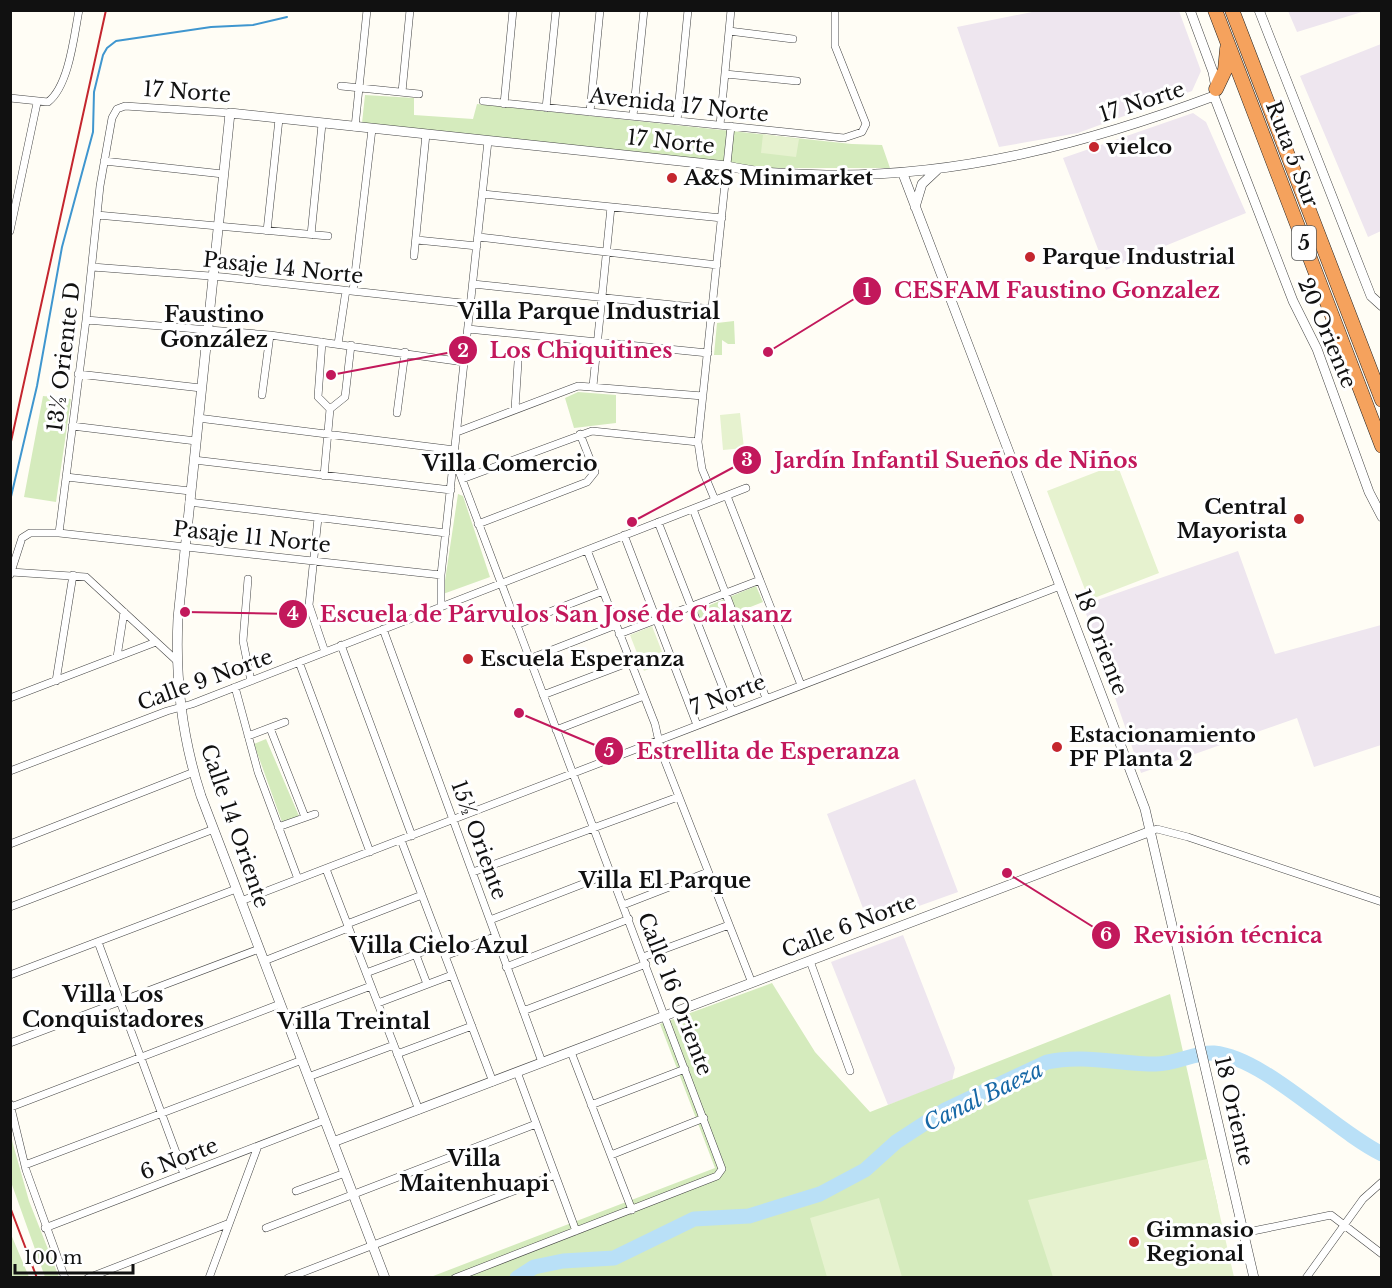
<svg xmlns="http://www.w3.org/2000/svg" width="1392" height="1288" font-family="'Libre Baskerville',serif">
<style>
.industrial{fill:#eee6ef}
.green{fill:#d5ebbd}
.pitch{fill:#e6f2cf}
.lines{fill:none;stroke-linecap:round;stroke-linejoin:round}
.stream{stroke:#3f96cf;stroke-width:2}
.river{stroke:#b9e0f7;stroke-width:15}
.minor-casing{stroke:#444;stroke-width:8}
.tertiary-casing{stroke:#444;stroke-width:10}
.motorway-casing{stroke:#222;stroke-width:15}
.minor{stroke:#fff;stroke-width:7}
.tertiary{stroke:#fff;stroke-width:9}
.motorway{stroke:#f5a25d;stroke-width:14}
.rail{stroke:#c4262e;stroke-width:2}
.poi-dot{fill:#c4262e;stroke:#fff;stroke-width:2}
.labels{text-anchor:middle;stroke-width:6;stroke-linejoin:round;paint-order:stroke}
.shield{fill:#fff;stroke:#585858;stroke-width:1.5}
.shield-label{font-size:20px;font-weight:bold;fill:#111}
.street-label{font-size:21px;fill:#111;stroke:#fff}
.poi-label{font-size:21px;font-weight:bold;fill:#111;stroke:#fff;text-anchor:start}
.neighbourhood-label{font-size:22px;font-weight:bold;fill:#111;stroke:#fff}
.water-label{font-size:22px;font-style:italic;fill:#1768a6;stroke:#fff}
.leader{fill:none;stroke:#c2185b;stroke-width:2}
.callout-dot{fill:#c2185b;stroke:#fff;stroke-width:2}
.mark-label{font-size:18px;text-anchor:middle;font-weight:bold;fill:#fff}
.callout-label{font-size:22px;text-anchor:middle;font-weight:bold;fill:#c2185b;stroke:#fff;stroke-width:6;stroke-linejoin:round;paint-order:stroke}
</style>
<rect width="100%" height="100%" fill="#fffdf5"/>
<path class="industrial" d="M1037,11H1179L1201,71L1192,91L1078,133L999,147L957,27Z
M1288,11H1365L1297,32Z
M1381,44V231L1368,237L1300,76Z
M1193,113L1206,122L1246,213L1106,270L1063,158Z
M1238,551L1275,654L1381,625V745L1314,767L1297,718L1141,773L1083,605Z
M915,779L958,892L869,924L827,814Z
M903,935L955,1068L952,1081L888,1105L831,962Z"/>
<path class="green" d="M365,95L414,98V115L473,119L477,104L852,144L882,145L890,168H765L362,123Z
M734,321L735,344H728L722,340V355H714L717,323Z
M578,392L616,395V423L574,428L565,398Z
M43,396L71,399L56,502L24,497Z
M458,494L463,496L490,577L443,594Z
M756,586L763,602L705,625L693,612Z
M266,739L299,816L282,822L254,744Z
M772,983L815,1052L870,1112L1170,994L1218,1207L1063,1277L428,1278L715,1168L660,1024Z
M11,1137L29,1201L59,1277H45L11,1182Z
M10,1232L29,1277H12Z"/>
<path class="pitch" d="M763,134L799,139L796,157L761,153Z
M740,413L744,448L723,450L720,415Z
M1117,464L1159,573L1089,600L1047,491Z
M652,626L666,662L644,671L630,635Z
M1207,1159L1234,1277H1053L1028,1200Z
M879,1198L902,1277H827L810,1218Z"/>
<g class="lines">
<path class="stream" d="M10,501L37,386L62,247L93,132L94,92L103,55L107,48L116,41L211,27L253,25L287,17"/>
<path class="river" d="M517,1278L534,1267L563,1261L614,1258L694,1219L749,1216L820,1194L865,1170L896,1142L945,1110L1047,1062C1083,1054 1119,1064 1156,1064C1176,1064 1195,1052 1214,1053C1265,1058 1332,1129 1382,1154"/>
<defs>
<path id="minor" d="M729,31L793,39
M725,74L797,81
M341,86L419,94
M402,92L410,10
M10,98L48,102C69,86 74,36 79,10
M483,101L844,138L862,132L866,124L835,46V10
M504,104L513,10
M546,108L556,10
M590,112L600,10
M633,116L644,10
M677,121L688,10
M720,125L731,10
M355,127L367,10
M104,161L223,174
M483,194L722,218
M97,215L328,236
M10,231L37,103
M267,231L279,119
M311,235L322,124
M479,237L717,265
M417,240L477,246
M414,256L426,134
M92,267L223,277L471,304
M473,284L712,309
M353,291L372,129
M86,320L270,335L464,362
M468,329L708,353
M322,342L318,397L330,409
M338,344L346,290
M78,374L201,388
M593,386L611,207
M262,395L270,335
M330,409L345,397L351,345
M515,409L518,362
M397,413L405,352
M198,418L455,450
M72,426L196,441
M457,432L578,386L703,396
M454,458L722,1169L717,1176L455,1278
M194,460L451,490
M324,476L330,409
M66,477L190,491
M462,479L592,431L698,442
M727,496L801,685
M715,500L702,469L698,442L731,126
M189,502L446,533
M693,509L766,698
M318,518L309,605L325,652
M658,522L732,711
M478,524L587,482L595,472L580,434
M59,533L441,575
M624,535L697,725
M587,550L655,724L661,751L752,983
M11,572L86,577L177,661
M10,575L22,538L30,533H59L86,320L100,186L112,118L117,109L125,106L230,113
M248,579L243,641L251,681
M441,606V575L488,141
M516,625L603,591
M383,629L542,1062
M619,634L760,580
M341,645L412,836
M117,657L124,612
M529,659L616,625
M299,662L370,852
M56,681L73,575
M235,687L258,772L298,879
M543,695L630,662
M10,698L156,642
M270,728L305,817
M556,730L644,696
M248,736L285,722
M10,771L167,711L192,704L746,488
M278,827L315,814
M1151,831L1157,829L1188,837L1382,902
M401,840L493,1082
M10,844L194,772
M326,869L419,1110
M473,872L678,797
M241,901L1060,586
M623,905L708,872
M10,907L214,829
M490,920L611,873
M347,924L422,895
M98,942L184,1174
M416,955L427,984
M445,956L494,937
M643,957L729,925
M264,961L348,928
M810,961L850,1071
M506,967L629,919
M366,973L441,945
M10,975L236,889
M378,1003L452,975
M523,1011L646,964
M286,1018L371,986
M10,1043L259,949
M571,1052L632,1210
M397,1054L472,1026
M517,1072L576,1231
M308,1077L394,1045
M10,1104L26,1170L65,1278
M591,1105L685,1069
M11,1107L280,1004
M611,1155L704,1118
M25,1165L302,1060
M296,1191L345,1173
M45,1228L325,1120
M266,1228L536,1124
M1243,1233L1331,1215L1382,1254
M88,1278L227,1224
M209,1278L258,1146
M288,1278L555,1175
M1306,1278L1363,1199L1382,1182"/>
<path id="tertiary" d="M1190,10L1213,72L1216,88
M1259,10L1371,296L1382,306
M1214,96L1293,301L1317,349L1369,492L1382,517
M903,174L1145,809L1254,1278
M915,207L922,184L938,169
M333,1142L1151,831
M385,1278L201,796C182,738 175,679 178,618L230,113L727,166C762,174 796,174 831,175C963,176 1091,142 1214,96"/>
<path id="motorway" d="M1215,10L1382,446
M1232,10L1382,400
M1216,89L1225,70L1227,49"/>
</defs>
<use href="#minor" class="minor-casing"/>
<use href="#tertiary" class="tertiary-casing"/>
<use href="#motorway" class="motorway-casing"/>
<use href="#minor" class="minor"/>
<use href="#tertiary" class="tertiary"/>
<use href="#motorway" class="motorway"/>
<path class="rail" d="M10,446L106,10
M10,1207L37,1278"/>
</g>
<g class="poi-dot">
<circle cx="1094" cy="147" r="6"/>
<circle cx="672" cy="178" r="6"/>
<circle cx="1030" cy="257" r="6"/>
<circle cx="1299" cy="519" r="6"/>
<circle cx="468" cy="659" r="6"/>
<circle cx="1057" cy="747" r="6"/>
<circle cx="1134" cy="1242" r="6"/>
</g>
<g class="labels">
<rect class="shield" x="1292" y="226" width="24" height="34" rx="4.5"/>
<g class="shield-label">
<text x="1304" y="250">5</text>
</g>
<g class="street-label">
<text transform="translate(187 92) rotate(4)" y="7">17 Norte</text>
<text transform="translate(1142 102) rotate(-18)" y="7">17 Norte</text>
<text transform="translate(679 105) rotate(6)" y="7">Avenida 17 Norte</text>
<text transform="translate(671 142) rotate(6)" y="7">17 Norte</text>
<text transform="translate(1292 154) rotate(69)" y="7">Ruta 5 Sur</text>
<text transform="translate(283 268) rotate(6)" y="7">Pasaje 14 Norte</text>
<text transform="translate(1327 333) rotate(67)" y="7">20 Oriente</text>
<text transform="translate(64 357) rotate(-83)" y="7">13½ Oriente D</text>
<text transform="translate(252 537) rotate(6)" y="7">Pasaje 11 Norte</text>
<text transform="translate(1101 642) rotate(69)" y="7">18 Oriente</text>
<text transform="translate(205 680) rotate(-20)" y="7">Calle 9 Norte</text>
<text transform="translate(728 695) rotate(-21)" y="7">7 Norte</text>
<text transform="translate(235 826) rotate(71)" y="7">Calle 14 Oriente</text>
<text transform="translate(479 840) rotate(70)" y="7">15½ Oriente</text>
<text transform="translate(849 926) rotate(-21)" y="7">Calle 6 Norte</text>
<text transform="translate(675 994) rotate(69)" y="7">Calle 16 Oriente</text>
<text transform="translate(1234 1111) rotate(77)" y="7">18 Oriente</text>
<text transform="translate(179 1159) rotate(-21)" y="7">6 Norte</text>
</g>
<g class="poi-label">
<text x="1106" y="154">vielco</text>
<text x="684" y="185">A&amp;S Minimarket</text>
<text x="1042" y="264">Parque Industrial</text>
<text x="1287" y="514" text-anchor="end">Central<tspan x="1287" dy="24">Mayorista</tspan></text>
<text x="480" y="666">Escuela Esperanza</text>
<text x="1069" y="742">Estacionamiento<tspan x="1069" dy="24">PF Planta 2</tspan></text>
<text x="1146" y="1237">Gimnasio<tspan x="1146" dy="24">Regional</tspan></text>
</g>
<g class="neighbourhood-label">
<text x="589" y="319">Villa Parque Industrial</text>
<text x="214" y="322">Faustino<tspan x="214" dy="25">González</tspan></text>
<text x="510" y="471">Villa Comercio</text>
<text x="665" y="888">Villa El Parque</text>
<text x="439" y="953">Villa Cielo Azul</text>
<text x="113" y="1002">Villa Los<tspan x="113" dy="25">Conquistadores</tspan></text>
<text x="354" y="1029">Villa Treintal</text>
<text x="474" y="1166">Villa<tspan x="474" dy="25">Maitenhuapi</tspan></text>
</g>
<g class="water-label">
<text transform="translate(983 1096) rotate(-26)" y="8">Canal Baeza</text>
</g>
</g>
<path class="leader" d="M768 352L867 291M331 375L463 350M632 522L747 460M185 612L293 614M519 713L609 751M1007 873L1106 935"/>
<g class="callout-dot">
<circle cx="768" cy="352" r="6"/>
<circle cx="331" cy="375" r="6"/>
<circle cx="632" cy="522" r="6"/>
<circle cx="185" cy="612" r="6"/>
<circle cx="519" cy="713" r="6"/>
<circle cx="1007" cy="873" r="6"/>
<circle cx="867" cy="291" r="15"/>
<circle cx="463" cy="350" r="15"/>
<circle cx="747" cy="460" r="15"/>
<circle cx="293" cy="614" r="15"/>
<circle cx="609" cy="751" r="15"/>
<circle cx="1106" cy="935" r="15"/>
</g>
<g class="mark-label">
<text x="867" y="297">1</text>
<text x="463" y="357">2</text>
<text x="747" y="466">3</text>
<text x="293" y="620">4</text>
<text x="609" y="757">5</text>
<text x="1106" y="941">6</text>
</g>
<g class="callout-label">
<text x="1057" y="298">CESFAM Faustino Gonzalez</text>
<text x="581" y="358">Los Chiquitines</text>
<text x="956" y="468">Jardín Infantil Sueños de Niños</text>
<text x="556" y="622">Escuela de Párvulos San José de Calasanz</text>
<text x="768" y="759">Estrellita de Esperanza</text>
<text x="1228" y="943">Revisión técnica</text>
</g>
<rect width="1392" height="1288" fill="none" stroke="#111111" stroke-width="24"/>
<path d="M15 1264v9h118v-9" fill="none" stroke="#111111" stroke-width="3"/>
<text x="24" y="1264" font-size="18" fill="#111111" stroke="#ffffff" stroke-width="4.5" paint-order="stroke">100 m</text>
</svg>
